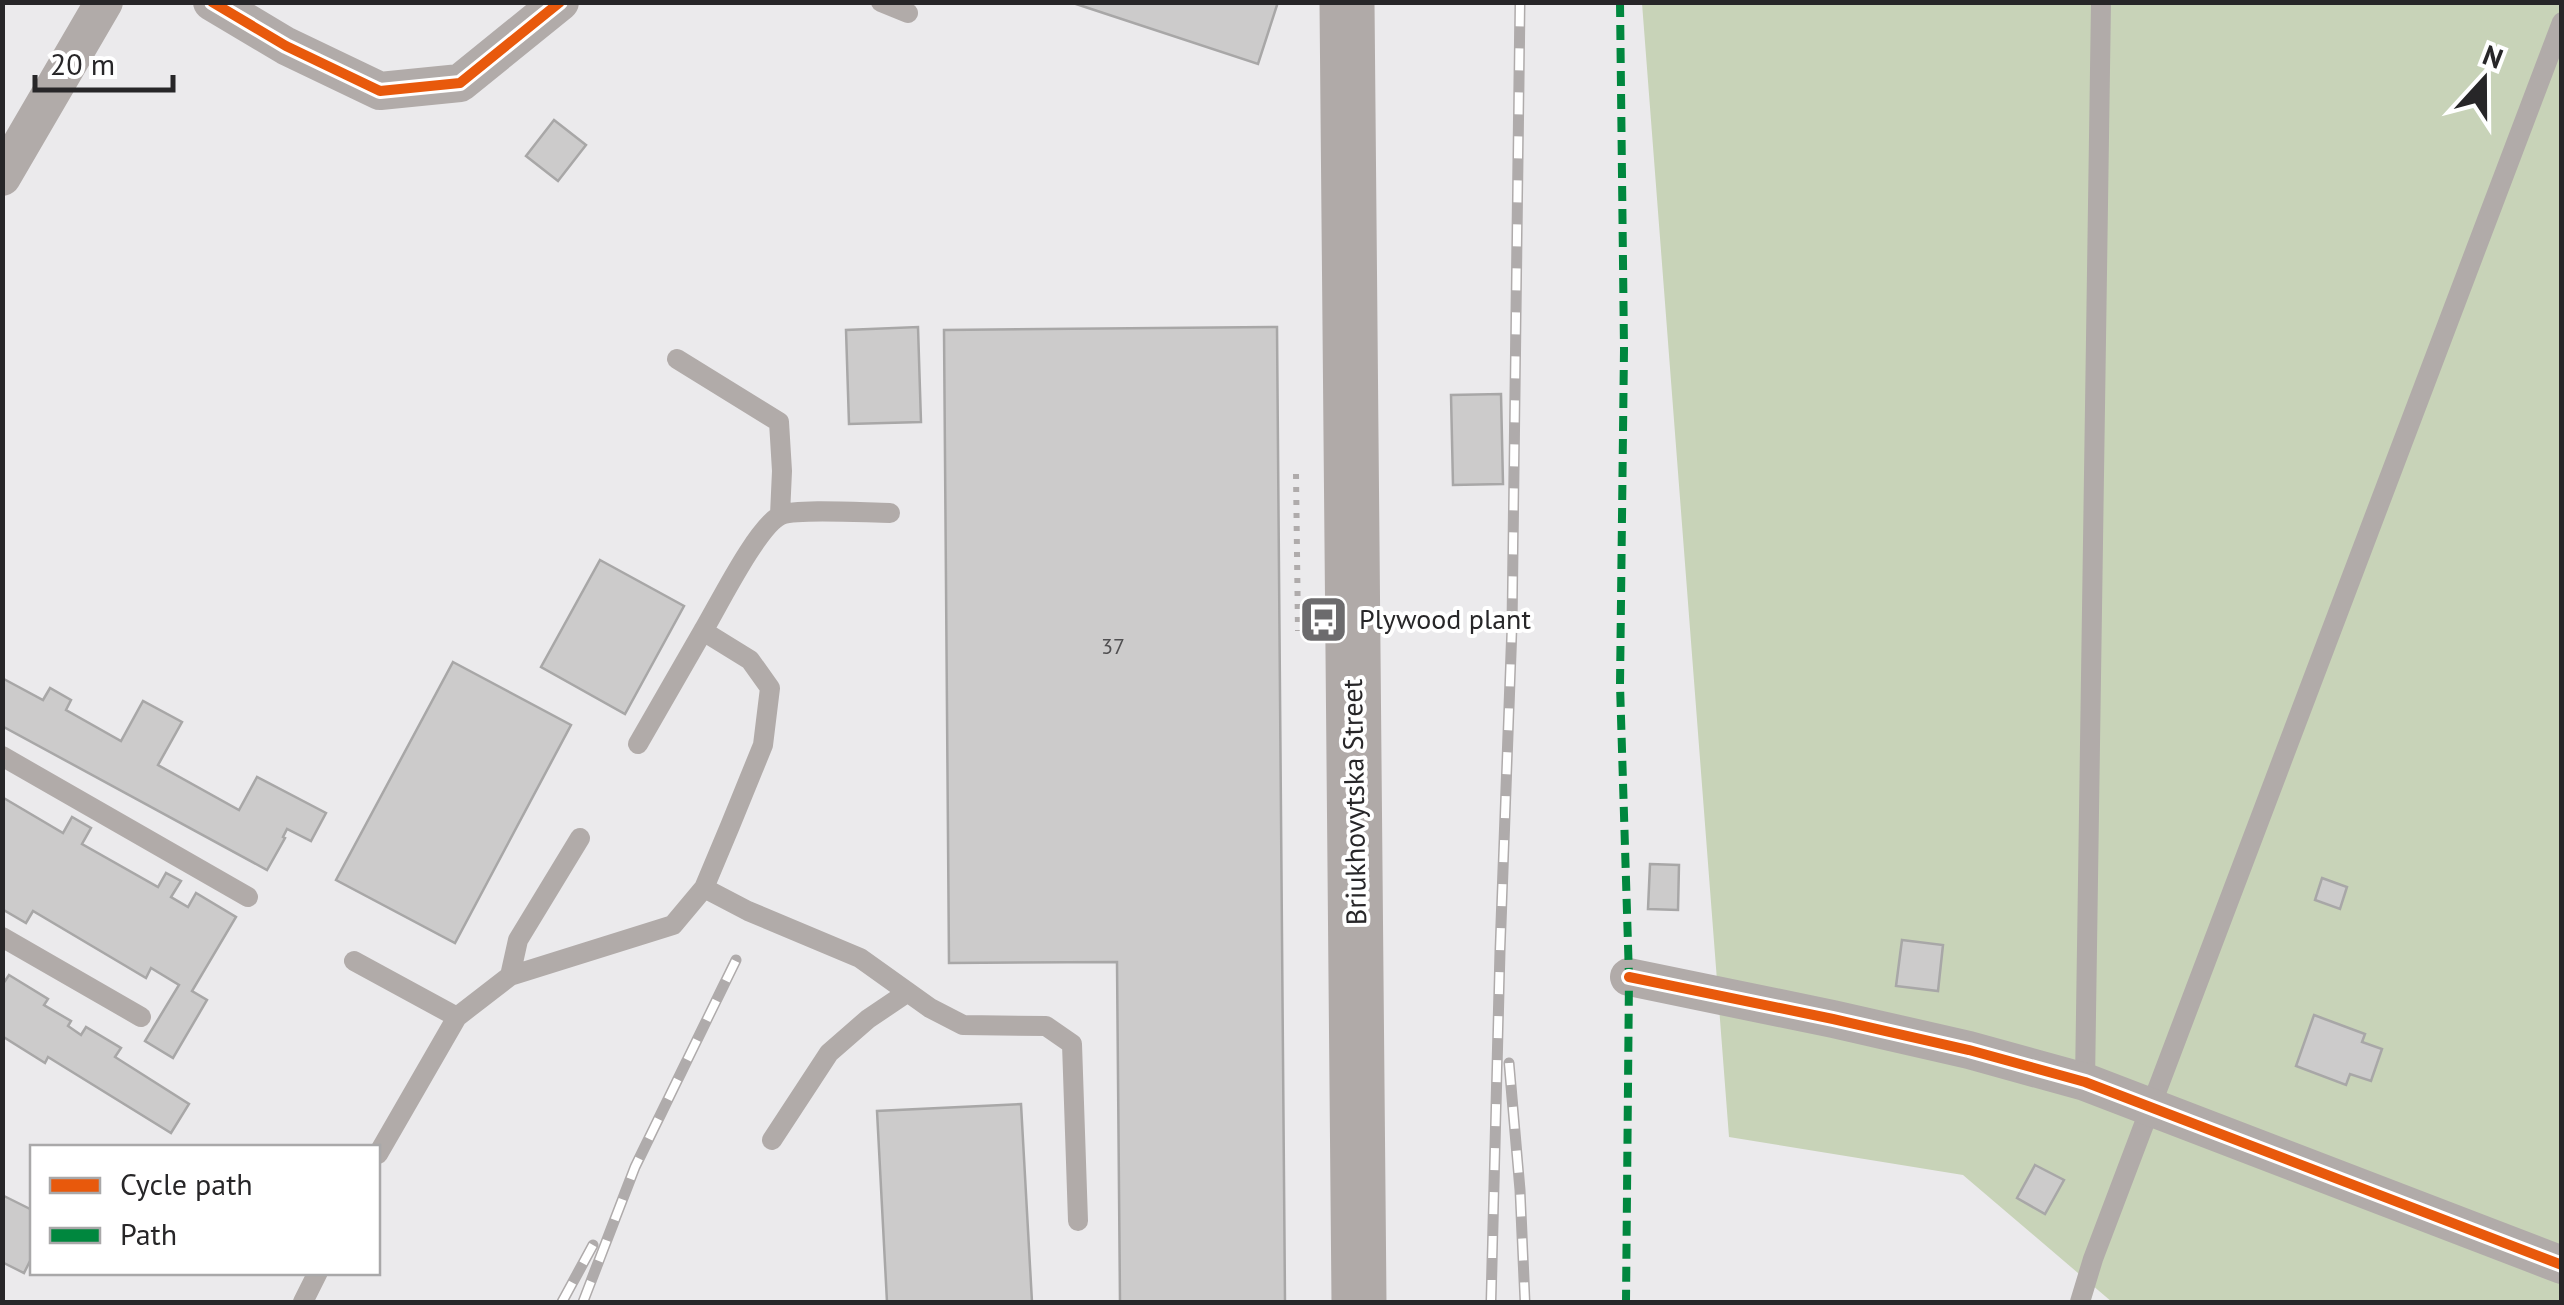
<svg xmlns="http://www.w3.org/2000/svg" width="2564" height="1305" font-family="'PT Sans',sans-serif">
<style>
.green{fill:#c8d3b8}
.building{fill:#cccbcb;stroke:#a8a7a7;stroke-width:2.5}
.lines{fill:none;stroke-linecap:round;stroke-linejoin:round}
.path{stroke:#afabab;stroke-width:6;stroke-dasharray:5 8;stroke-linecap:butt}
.lane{stroke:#b1aba9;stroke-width:20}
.street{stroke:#b1aba9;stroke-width:38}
.secondary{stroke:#b0aaa8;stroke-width:55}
.rail-casing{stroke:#afabab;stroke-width:11}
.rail{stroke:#fff;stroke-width:8;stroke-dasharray:22;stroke-linecap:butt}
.quiet{stroke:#00873e;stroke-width:8;stroke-dasharray:15 8;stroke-linecap:butt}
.cycleway-casing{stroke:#fff;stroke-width:16}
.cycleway{stroke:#e8590c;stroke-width:10}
.labels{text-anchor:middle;stroke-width:8;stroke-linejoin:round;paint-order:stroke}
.number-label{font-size:22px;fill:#504f51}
.poi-label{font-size:28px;fill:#272628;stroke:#fff;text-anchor:start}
.street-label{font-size:28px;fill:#272628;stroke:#fff}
</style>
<rect width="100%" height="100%" fill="#ebeaec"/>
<path class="green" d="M1642,3H2561V1302H2112L1963,1175L1729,1137Z"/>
<path class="building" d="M1070,2H1278L1258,64Z
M554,120L586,145L558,181L526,156Z
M918,327L921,422L849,424L846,330Z
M1277,327L1285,1302H1120L1117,962L949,963L944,330Z
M1501,394L1503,484L1453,485L1451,395Z
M600,560L684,606L625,714L541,667Z
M453,662L571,725L455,943L336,880Z
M2,678L43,700L50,688L71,700L66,710L121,741L143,701L182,722L158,765L239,810L257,777L326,813L311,841L287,829L283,837L285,838L267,870L2,726Z
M2,797L63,833L72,817L91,828L82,844L158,887L166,873L181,881L171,897L188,907L196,893L236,917L192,991L207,1000L173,1058L145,1041L179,985L151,968L146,978L33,911L26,923L2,909Z
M1650,864L1679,865L1678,910L1648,909Z
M2322,878L2347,887L2340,909L2315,900Z
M1902,940L1943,945L1938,991L1896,986Z
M9,975L48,999L44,1005L71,1021L68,1026L81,1035L86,1027L121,1048L115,1057L189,1104L171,1133L48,1057L45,1063L2,1036V979L5,981Z
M2314,1015L2365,1034L2362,1042L2382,1049L2371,1081L2350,1074L2346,1085L2296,1066Z
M1021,1104L1032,1302H887L877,1111Z
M2035,1165L2064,1180L2045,1214L2017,1198Z
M2,1195L32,1210V1257L24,1273L2,1262Z"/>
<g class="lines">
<path class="path" d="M1296,474L1298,631"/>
<path class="lane" d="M881,2L908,13
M677,359L779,422L782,471L780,515
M703,631C718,606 758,525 781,515C798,508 868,513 890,513
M2,756L248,897
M704,888L748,911L860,958L930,1008L963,1025L1046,1026L1072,1044L1078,1221
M2,937L141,1017
M354,961L457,1017
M510,976L518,940L580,838
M2085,1082L2101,2
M772,1140L829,1053L868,1019L908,992
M378,1154L457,1017L510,976L673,925L704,888L730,826L763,745L770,688L750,660L703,631L638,744
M303,1302L318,1272
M2080,1302L2093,1259L2562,22"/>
<path class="street" d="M212,2L286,46L380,91L460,83L560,2
M2,177L104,2
M1629,977L1833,1019L1969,1050L2085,1082L2562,1265"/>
<path class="secondary" d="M1347,2L1359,1302"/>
<defs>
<path id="rail" d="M1509,1063L1520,1190L1525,1302
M562,1302L593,1245
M583,1302L635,1167L736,960
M1491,1302L1500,951L1512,626L1520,2"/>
</defs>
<use href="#rail" class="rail-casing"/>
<use href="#rail" class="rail"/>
<path class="quiet" d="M1620,2L1624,349L1620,685L1629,977L1626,1302"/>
<defs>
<path id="cycleway" d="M212,2L286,46L380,91L460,83L560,2
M1629,977L1833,1019L1969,1050L2085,1082L2562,1265"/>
</defs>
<use href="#cycleway" class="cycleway-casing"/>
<use href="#cycleway" class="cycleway"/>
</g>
<defs>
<symbol id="bus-square" viewBox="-11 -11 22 22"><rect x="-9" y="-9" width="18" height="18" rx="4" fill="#6c6b6d" stroke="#fff"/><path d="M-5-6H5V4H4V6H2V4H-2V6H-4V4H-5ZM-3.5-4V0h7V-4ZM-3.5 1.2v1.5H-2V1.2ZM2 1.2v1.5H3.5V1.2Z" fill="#fff"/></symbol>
</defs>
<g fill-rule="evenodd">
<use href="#bus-square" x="1296" y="592" width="55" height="55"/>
</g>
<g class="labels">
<g class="number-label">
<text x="1113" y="654">37</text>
</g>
<g class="poi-label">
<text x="1359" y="629">Plywood plant</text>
</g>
<g class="street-label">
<text transform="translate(1354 802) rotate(-91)" y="10">Briukhovytska Street</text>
</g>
</g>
<rect width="2564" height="1305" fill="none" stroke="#272628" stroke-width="10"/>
<rect x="30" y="1145" width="350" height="130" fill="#ffffff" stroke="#a9a8a9" stroke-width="2.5"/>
<rect x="50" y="1178" width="50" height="15" fill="#e8590c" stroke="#a9a8a9" stroke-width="2.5"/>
<text x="120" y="1195" font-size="30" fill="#272628">Cycle path</text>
<rect x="50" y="1228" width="50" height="15" fill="#00873e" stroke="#a9a8a9" stroke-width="2.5"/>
<text x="120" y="1245" font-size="30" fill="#272628">Path</text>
<g transform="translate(2484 80) rotate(21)" stroke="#ffffff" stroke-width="8" paint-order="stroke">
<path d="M0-8L18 38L0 25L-18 38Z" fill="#272628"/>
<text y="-15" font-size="28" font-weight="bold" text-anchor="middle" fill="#272628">N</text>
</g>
<path d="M35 75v15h138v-15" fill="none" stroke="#272628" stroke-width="5"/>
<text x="50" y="75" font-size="30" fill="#272628" stroke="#ffffff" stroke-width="8" paint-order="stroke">20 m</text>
</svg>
